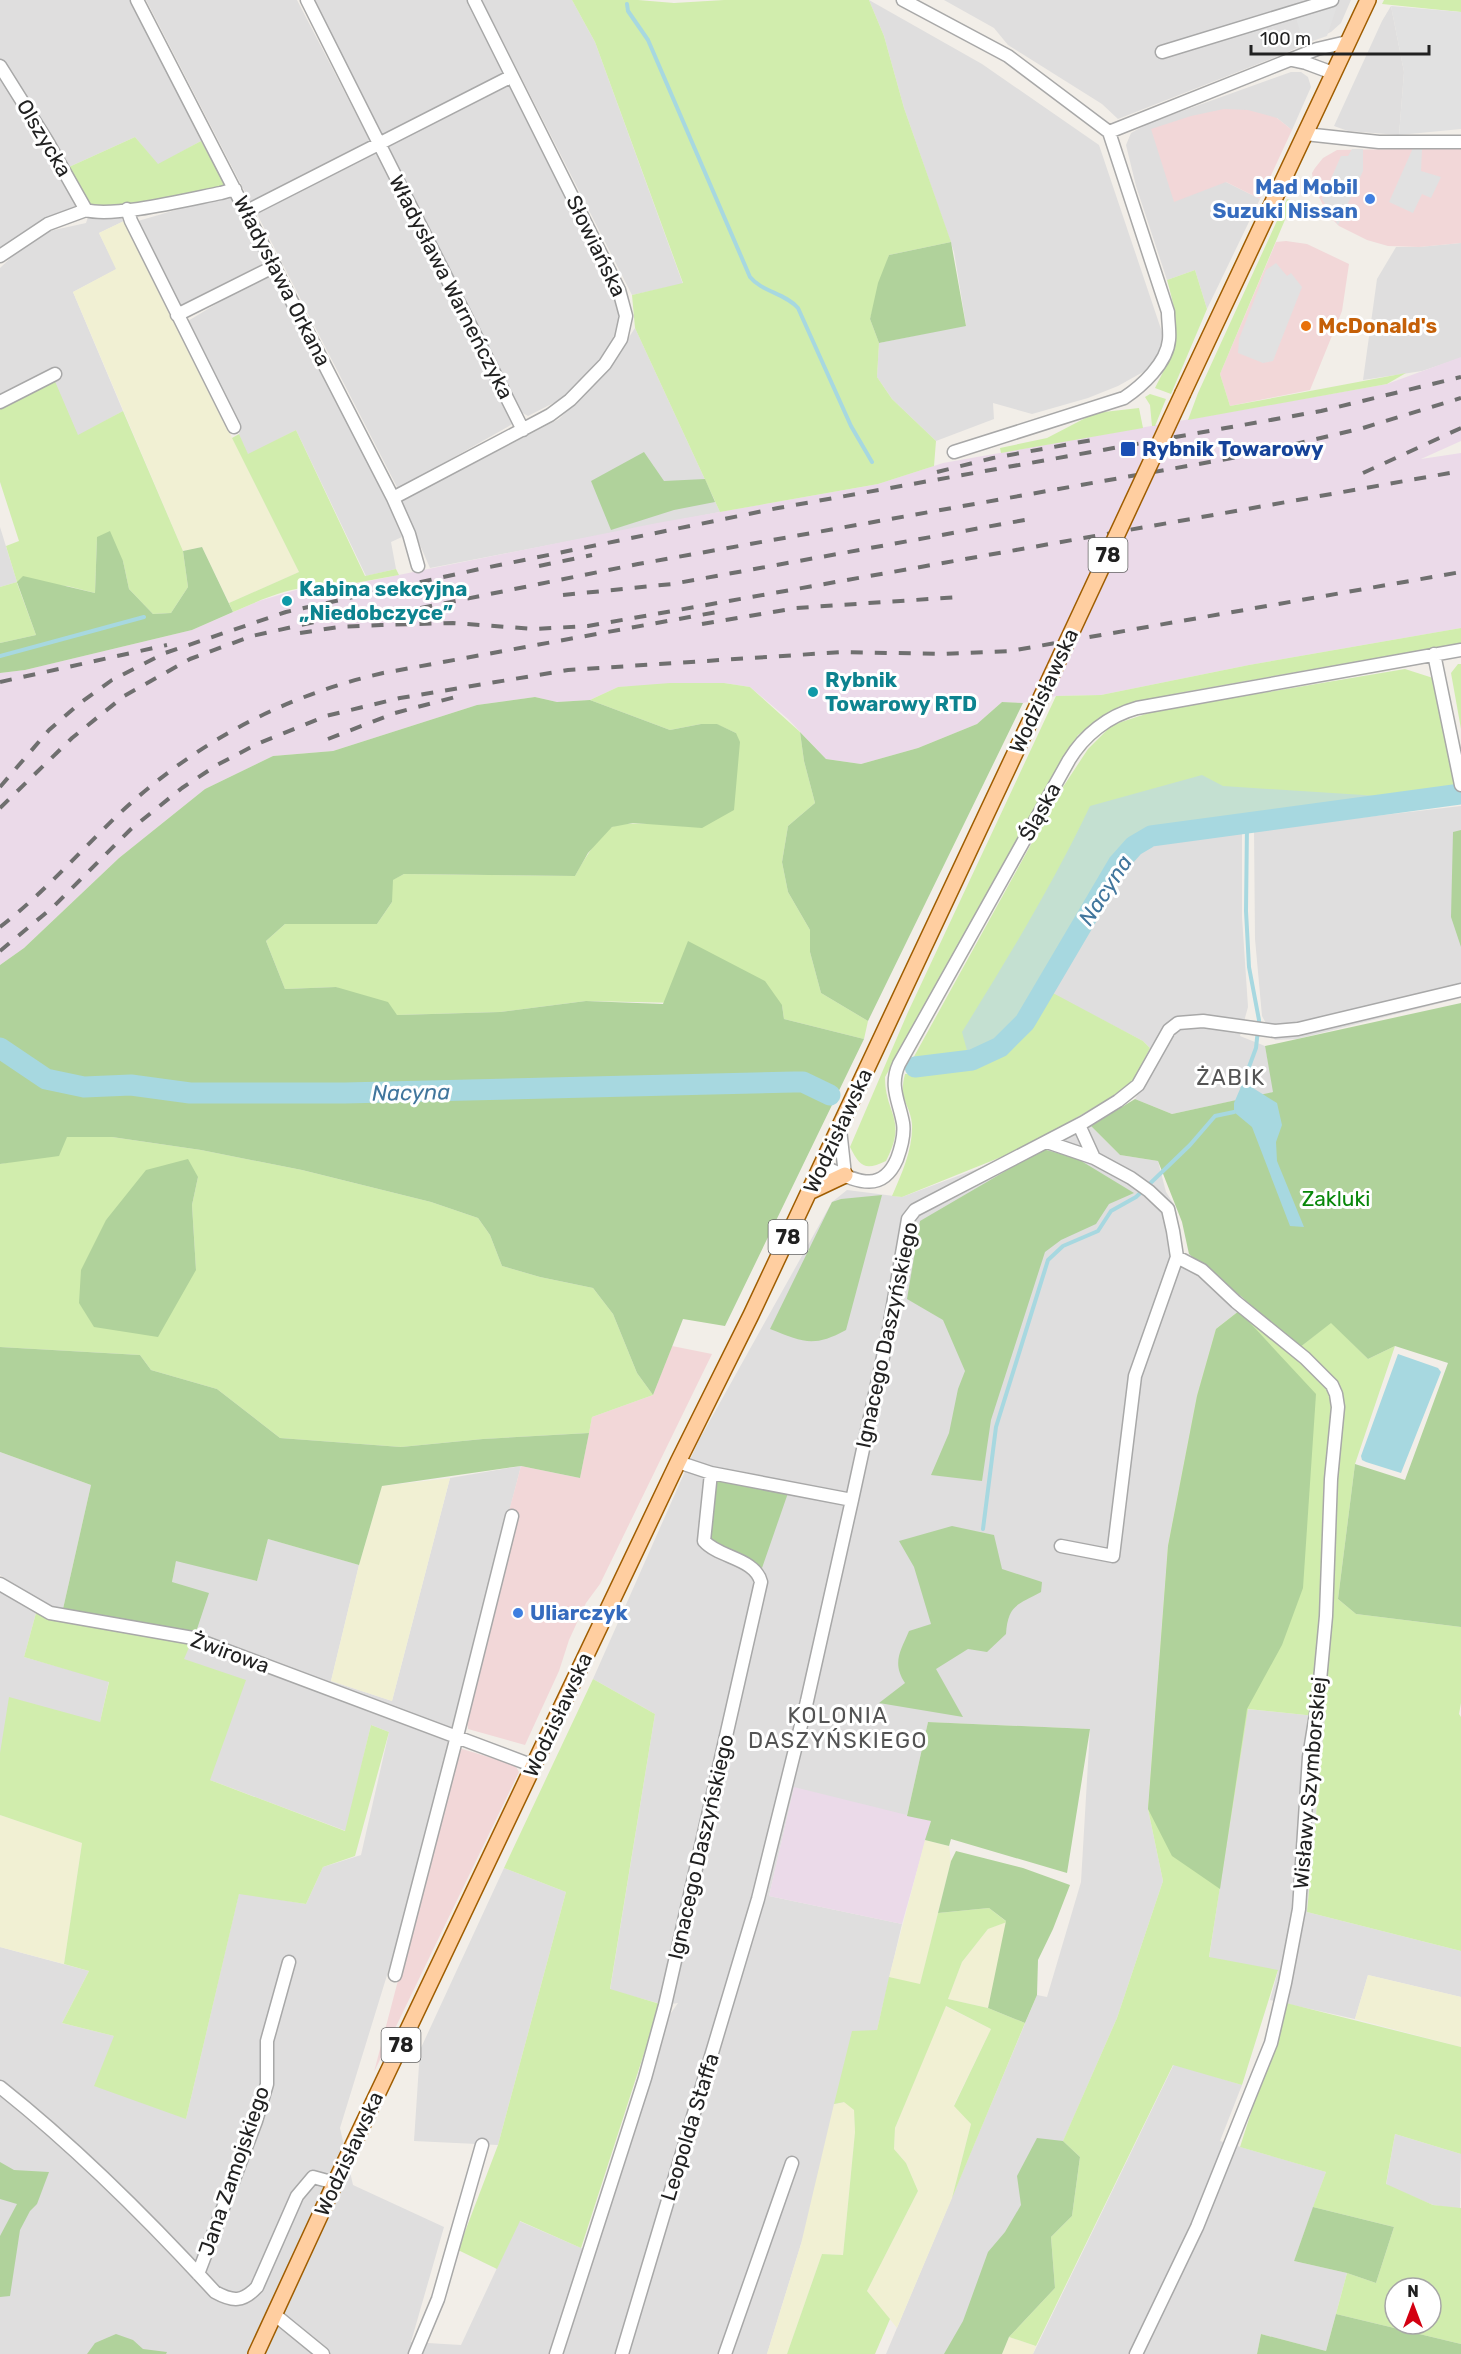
<svg xmlns="http://www.w3.org/2000/svg" width="1461" height="2354" font-family="Rubik,sans-serif">
<style>
.residential{fill:#dfdede}
.commercial{fill:#f2d7d8}
.industrial{fill:#ebdae9}
.farmland{fill:#f1f0d3}
.grass{fill:#d1edad;fill-rule:evenodd}
.forest{fill:#b0d29b}
.wetland{fill:#c4e0d1}
.parking{fill:#e1e1e1}
.water{fill:#a7d8e0}
.lines{fill:none;stroke-linecap:round;stroke-linejoin:round}
.stream{stroke:#a7d8e0;stroke-width:4}
.river{stroke:#a7d8e0;stroke-width:21}
.minor-casing{stroke:#a8a8a8;stroke-width:15}
.major-casing{stroke:#9f5d00;stroke-width:18}
.minor{stroke:#fff;stroke-width:12}
.major{stroke:#ffcea0;stroke-width:15}
.rail{stroke:#6f6f6f;stroke-width:4;stroke-dasharray:12 12;stroke-linecap:butt}
.major-bridge-casing{stroke:#9f5d00;stroke-width:18;stroke-linecap:butt}
.major-bridge{stroke:#ffcea0;stroke-width:15}
.shop-dot{fill:#3f7fe0;stroke:#fff;stroke-width:2}
.food-dot{fill:#e8710a;stroke:#fff;stroke-width:2}
.transit-dot{fill:#1a4fb4;stroke:#fff;stroke-width:2}
.culture-dot{fill:#0f9aa8;stroke:#fff;stroke-width:2}
.labels{text-anchor:middle;stroke-width:6;stroke-linejoin:round;paint-order:stroke}
.shield{fill:#fff;stroke:#646464;stroke-width:1.5}
.shield-label{font-size:20px;font-weight:bold;fill:#212121}
.street-label{font-size:21px;fill:#212121;stroke:#fff}
.shop-label{font-size:21px;font-weight:bold;fill:#366cbe;stroke:#fff;text-anchor:end}
.food-label{font-size:21px;font-weight:bold;fill:#c56008;stroke:#fff;text-anchor:start}
.transit-label{font-size:21px;font-weight:bold;fill:#164399;stroke:#fff;text-anchor:start}
.culture-label{font-size:21px;font-weight:bold;fill:#0d838f;stroke:#fff;text-anchor:start}
.park-label{font-size:21px;fill:#088709;stroke:#fff}
.water-label{font-size:22px;font-style:italic;fill:#41769d;stroke:#fff}
.neighbourhood-label{font-size:22px;letter-spacing:1.5px;fill:#545454;stroke:#fff}
</style>
<rect width="100%" height="100%" fill="#f2eee8"/>
<path class="residential" d="M0,0H131L201,141L158,165L135,137L69,167L0,60Z
M146,0H297L370,141L250,202Z
M312,0H470L507,74L380,136Z
M482,0H572L595,42L683,284L632,295Z
M869,0L982,64L1099,145L1164,338L1152,367L1118,386L1088,398L1032,414L993,403L994,419L936,441L892,399L877,377L879,343L966,325L954,252L904,108L884,36Z
M944,0H1351L1341,23L1331,32L1286,53L1118,119L1102,104L1008,45L994,28Z
M1391,6L1404,72L1399,135L1348,131L1334,126L1382,21Z
M1291,72H1301L1308,77L1311,87L1292,130L1277,118L1226,182L1260,199L1207,309L1195,270L1167,280L1136,186L1126,145L1131,133L1149,123Z
M0,77L22,104L80,211L0,250Z
M511,82L624,303L618,330L608,354L565,397L528,416L517,410L385,146Z
M375,151L516,422L398,489L257,214Z
M230,194L266,262L181,306L138,221Z
M118,216L124,221L99,233L117,269L73,292L123,411L78,436L0,407V268L36,234L86,223L88,217Z
M1461,243V358L1422,371L1363,380L1377,279L1396,247H1419Z
M269,272L383,491L402,537L391,542L396,569L366,576L296,430L248,455L239,435L240,428L188,321Z
M635,328L720,512L430,568L401,501L559,419L608,369Z
M0,527L17,582L0,587Z
M1461,806V998L1297,1039L1275,1040L1262,1016L1255,939L1254,830Z
M1242,831V917L1248,1007L1240,1036L1265,1046L1274,1092L1172,1114L1135,1099L1159,1057L1143,1041L1051,993L1133,858L1152,843Z
M1091,1126L1120,1155L1158,1161L1166,1192L1175,1206L1180,1231L1181,1253L1243,1298L1239,1311L1216,1329L1197,1397L1168,1546L1148,1809L1163,1881L1117,2018L970,2354H886L1037,1995L1047,1997L1081,1882L1090,1729L928,1722L907,1816L794,1788L769,1896L902,1924L877,2030L801,2244L767,2354H0V1947L89,1971L62,2023L114,2036L186,2119L239,1893L306,1904L323,1867L361,1855L389,1732L371,1725L346,1831L210,1780L183,1659L196,1632L172,1582L176,1560L257,1581L268,1539L359,1565L331,1681L392,1701L450,1478L521,1466L400,1933L340,2128L353,2185L444,2227L411,2342L461,2345L519,2221L588,2251L645,2050L678,2003L665,2005L610,1990L655,1714L593,1679L698,1442L832,1202L847,1190L902,1197Z
M0,1452L91,1485L63,1609L44,1604L0,1575Z
M0,1591L36,1613L24,1657L109,1681L100,1722L0,1753Z
M1247,1709L1325,1717L1307,1912L1461,1951V1997L1368,1975L1355,2019L1270,2000L1278,1971L1209,1958Z
M504,1868L566,1892L498,2145L414,2141L420,2050Z
M1174,2064L1242,2085L1220,2141L1326,2172L1294,2261L1347,2273L1326,2351L1261,2334L1257,2354H1033Z
M1395,2134L1461,2154L1460,2209L1433,2205L1386,2185Z"/>
<path class="commercial" d="M1224,109L1248,110L1277,118L1292,130L1260,199L1226,182L1174,202L1151,129L1191,116Z
M1461,148V243L1419,247L1388,246L1367,240L1339,226L1328,215L1314,187L1312,173L1315,168L1323,158L1337,150Z
M1286,241L1307,244L1349,264L1342,311L1310,390L1230,406L1220,374L1276,242Z
M672,1346L712,1354L600,1584L586,1603L569,1640L559,1671L525,1745L468,1729L467,1721L476,1673L508,1515L521,1466L580,1478L592,1417L653,1395Z
M459,1748L515,1765L519,1772L374,2072Z"/>
<path class="industrial" d="M1461,357V441L1421,459L1461,453V628L1249,665L1101,695L1056,696L1023,703L1002,702L977,724L918,748L861,764L826,759L788,719L750,687L724,683L618,687L590,700L557,702L535,697L477,705L333,751L273,756L205,789L119,858L24,948L0,965V673L25,670L192,630L259,601L296,590L319,587L328,588L359,583L657,523L878,484L943,463L1387,384Z
M794,1787L931,1821L902,1924L769,1896Z"/>
<path class="farmland" d="M124,221L299,572L229,603L202,547L183,551L73,292L116,269L99,233Z
M450,1478L392,1701L331,1681L359,1565L382,1486Z
M0,1815L82,1843L64,1964L0,1947Z
M925,1840L949,1846L951,1861L920,1985L889,1977Z
M1007,1922L988,2008L948,1999L962,1962L988,1929Z
M1368,1975L1461,1997V2047L1355,2019Z
M945,2006L991,2029L954,2105L971,2124L952,2198L897,2328L867,2291L918,2191L906,2163L894,2149L895,2128Z
M844,2102L854,2107L855,2132L843,2255L822,2254L787,2354H767L801,2244L834,2104Z
M1009,2337L1036,2346L1033,2354H1002Z"/>
<path class="grass" d="M572,0H638L674,3L724,0H869L884,36L904,108L951,242L889,255L870,319L879,343L877,377L892,399L936,441L934,466L878,484L720,512L635,328L632,295L683,283L595,42Z
M1384,0H1461V12L1382,4Z
M135,137L158,164L201,141L226,186L154,202L93,208L69,167Z
M1287,199L1290,200L1291,204L1287,215L1220,374L1230,406L1406,373L1387,384L1188,420L1198,393Z
M1195,270L1207,309L1171,394L1155,388C1179,342 1181,329 1167,280Z
M54,379L78,435L123,411L183,551L188,587L171,613L153,614L129,589L123,561L97,538L95,593L67,586L17,583L36,635L0,643V587L17,582L6,546L19,541L0,482V407Z
M1150,394L1166,399L1155,426H1152L1150,405L1145,397Z
M1139,408L1143,428L1001,453L1000,448L1047,438L1095,413Z
M296,430L365,576L396,569L399,575L328,588C296,583 261,600 233,612L229,603L299,572L232,438L239,434L248,454Z
M1461,628V643L1179,693L1133,703L1116,709L1078,735L885,1077C885,1115 908,1118 886,1161C865,1171 860,1167 850,1147L908,1012L1056,696L1101,695L1249,665Z
M1458,664H1461V729L1451,673Z
M1405,669L1433,678L1455,789L1343,807L1138,836L1011,1027L977,1054L911,1062L1061,790L1088,749L1112,725L1155,711Z
M670,683H724L750,687L800,732L804,761L815,803L788,826L782,862L788,892L810,930V952L821,993L868,1021L864,1039L784,1019L782,1005L586,1001L500,1012L397,1015L336,987L285,989L266,941L285,924H377L392,902V880L404,874L575,876C582,863 599,834 612,827C626,819 684,827 702,827L736,733L716,724H701L670,730L590,700L618,687Z
M1051,992L1143,1041L1150,1048L1133,1082L1105,1101L1026,1147L902,1197L892,1196C902,1173 913,1149 912,1124C910,1103 898,1101 905,1074L987,1061L1007,1049L1028,1029L1041,1012Z
M67,1137H112L201,1150L302,1170L431,1202L478,1218L490,1235L502,1266L540,1277L593,1288L613,1314L637,1373L653,1395L592,1417L589,1433L483,1439L401,1447L280,1438L217,1389L151,1370L140,1355L0,1347V1164L27,1159ZM198,1177L192,1205L196,1270L106,1220Z
M1243,1298L1299,1348L1331,1322L1368,1359L1395,1346L1355,1464L1338,1599L1356,1614L1461,1627V1703L1459,1714L1461,1717V1951L1307,1912L1325,1717L1248,1709L1209,1957L1278,1970L1242,2085L1173,2065L1036,2346L1009,2337L1055,2288L1051,2237L1072,2216L1080,2157L1063,2141L1117,2018L1163,1881L1148,1809L1168,1546L1197,1396L1216,1329L1239,1311Z
M36,1613L54,1620L191,1643L184,1659L246,1680L210,1780L345,1831L371,1725L389,1732L355,1856L323,1867L306,1904L239,1894L186,2119L94,2086L114,2036L62,2023L89,1971L64,1964L82,1843L0,1815V1753L9,1697L100,1722L109,1682L24,1657Z
M593,1679L655,1714L610,1989L660,2004L581,2248L520,2221L497,2269L458,2250L498,2145L566,1892L504,1868Z
M989,1908L1007,1922L988,1929L962,1962L948,1999L988,2008L1025,2023L952,2198L971,2124L954,2106L991,2029L946,2006L895,2128L894,2149L906,2163L918,2191L867,2291L890,2319L875,2354H787L822,2254L843,2255L855,2132L854,2110L844,2102L834,2104L852,2031L877,2030L889,1977L920,1984L938,1913Z
M1286,2003L1461,2047V2154L1395,2134L1386,2184L1433,2205L1461,2208V2344L1336,2314L1347,2273L1376,2283L1394,2227L1313,2207L1326,2172L1240,2147ZM1395,2288H1431V2324H1395Z"/>
<path class="forest" d="M951,242L966,326L879,343L870,319L878,283L889,255Z
M644,452L664,481L705,479L715,502L674,510L611,530L591,481Z
M110,531L123,561L129,589L153,614L171,613L188,587L183,551L202,547L233,612L192,630L25,670L0,673V643L36,635L17,582L23,576L95,593L97,537Z
M535,697L557,702L590,700L670,730L701,724H717L736,733L740,742L734,810L702,828L633,823L612,827L588,853L575,876L404,874L393,880L392,902L377,924H285L266,941L285,989L336,987L388,1002L397,1015L500,1012L586,1001L663,1004L688,941L765,981L782,1005L784,1019L864,1039L725,1326L683,1319L653,1395L637,1373L613,1314L593,1288L540,1277L502,1266L490,1235L478,1218L431,1202L302,1170L201,1150L112,1137H67L59,1156L0,1164V965L24,948L119,858L205,789L273,756L333,751L477,705Z
M1002,702L1023,703L868,1021L821,993L810,952V930L788,892L782,862L788,826L815,803L804,761L800,732L826,759L861,764L918,748L977,724Z
M1461,830V947L1451,917L1453,832Z
M1461,1003V1627L1356,1614L1338,1599L1355,1464L1405,1480L1448,1363L1395,1346L1368,1359L1331,1323L1299,1348L1243,1298L1189,1254L1182,1222L1158,1161L1120,1155L1091,1126L1135,1099L1172,1114L1273,1092L1265,1046Z
M1043,1149L1078,1159L1134,1193L1109,1204L1096,1224L1061,1240L1045,1252L991,1420L982,1481L931,1475L949,1433L958,1389L965,1371L943,1320L907,1299L920,1221Z
M188,1159L198,1177L192,1205L196,1270L158,1337L94,1327L79,1303L81,1270L106,1220L146,1170Z
M882,1195L846,1330C813,1348 803,1342 770,1329L832,1202L841,1199Z
M1239,1311L1316,1394L1303,1588L1282,1645L1247,1709L1220,1889L1172,1856L1148,1809L1168,1546L1197,1396L1216,1329Z
M0,1347L140,1355L151,1370L217,1389L280,1438L401,1447L483,1439L589,1433L580,1478L521,1466L382,1486L359,1565L268,1539L257,1581L176,1561L172,1582L209,1593L196,1632L63,1609L91,1485L0,1452Z
M714,1479L788,1493L762,1568L711,1544L706,1536Z
M952,1526L994,1535L1002,1569L1042,1582L1041,1592C1017,1605 1008,1605 1006,1634L987,1652L968,1649L936,1669L963,1717L879,1703L905,1683C892,1663 900,1652 909,1631L931,1624L914,1567L899,1541Z
M928,1722L1090,1729L1067,1873L951,1839L949,1846L925,1840L931,1821L907,1816Z
M956,1851L1023,1868L1070,1885L1053,1929L1038,1960L1037,1995L1025,2023L988,2008L1006,1921L989,1908L938,1913L951,1861Z
M1037,2138L1063,2141L1080,2157L1072,2216L1051,2237L1055,2288L1009,2337L1002,2354H944L963,2321L988,2252L1005,2232L1021,2205L1017,2176Z
M0,2162L14,2170L49,2172L37,2204L30,2211L20,2230L10,2296L0,2297V2236L17,2204L0,2199Z
M1313,2207L1394,2227L1376,2283L1347,2273L1294,2261Z
M1336,2314L1461,2344V2354H1257L1261,2334L1326,2351Z
M116,2334L133,2340L143,2349L167,2352L166,2354H87L95,2343Z"/>
<path class="wetland" d="M1202,775L1223,786L1379,796L1387,808L1149,840L1131,855L1101,901L1036,1013L1021,1031L969,1058L962,1032C1008,958 1053,884 1090,806Z"/>
<path class="parking" d="M1338,3L1327,36L1304,44L1295,15Z
M1391,6L1461,12V129L1399,135L1404,72Z
M1413,148L1422,149L1421,171L1441,177L1431,198L1422,194L1413,213L1389,202Z
M1352,149H1363V171L1338,225L1322,199L1341,156H1348Z
M1276,263L1287,276L1291,273L1302,287L1273,361L1263,363L1238,353L1239,339L1266,270Z"/>
<path class="water" d="M1246,1075L1253,1088L1277,1103L1282,1125L1276,1142L1277,1161L1304,1227L1290,1226L1252,1127L1234,1112V1103Z
M1398,1354L1438,1368L1441,1372L1401,1473L1366,1462L1362,1460L1361,1456Z"/>
<g class="lines">
<path class="stream" d="M627,4L628,11L648,40L750,277C762,292 785,293 798,308L851,426L872,462
M0,656L144,617
M1246,1075L1256,1048L1259,1020L1249,967L1246,911L1247,824
M983,1529L996,1427L1048,1260L1063,1246L1098,1231L1111,1211L1136,1197L1190,1145L1215,1116L1234,1112"/>
<path class="river" d="M0,1048L46,1079L84,1087L131,1085L190,1093H345L794,1082H803L830,1095
M915,1067L972,1060L1000,1047L1025,1022L1118,864L1134,846L1151,836L1461,794"/>
<defs>
<path id="minor" d="M137,0L393,498L409,534L418,566
M307,0L523,430
M903,0L1008,56L1109,132L1317,49L1347,42
M1162,52L1332,0
M1292,60L1306,63L1333,73
M0,66L47,141L86,210
M1305,134L1379,142H1461
M127,209L131,221L234,427
M86,210C113,218 190,199 221,193L235,189
M247,211L512,76
M0,256L48,224L86,210
M177,315L275,266
M0,402L55,374
M954,452L1124,398C1142,386 1167,363 1169,340C1170,331 1168,321 1168,312L1109,132
M393,498L550,415L570,400L605,364L621,339L626,316L619,290L474,0
M1434,654L1461,785
M1079,1125L1094,1158
M840,1129L845,1175
M1047,1142L1094,1158L1131,1178L1149,1191L1168,1209L1173,1231L1177,1257L1135,1376L1113,1556L1061,1546
M822,1166C850,1177 880,1198 897,1159C901,1148 905,1135 903,1123C899,1101 889,1086 899,1064L1069,760C1084,735 1108,716 1137,708L1461,650
M678,1462L711,1473L852,1500
M0,1584L50,1613L193,1638L534,1766
M395,1975L457,1736L512,1516
M0,2087C77,2148 148,2219 215,2292C233,2302 243,2302 257,2287L297,2196L313,2177L335,2183
M198,2274L256,2121L267,2084V2041L289,1962
M274,2314L323,2354
M415,2354L438,2299L482,2145
M556,2354L645,2078L665,2005L761,1582C755,1558 719,1558 704,1541L711,1473
M622,2354L758,1899L807,1701L852,1500L888,1334L908,1219L915,1210L1084,1122L1118,1101L1138,1085L1169,1030L1178,1023L1203,1021L1275,1031L1298,1029L1461,990
M725,2354L792,2163
M1136,2354L1197,2227L1254,2085L1271,2043L1285,1983L1299,1909L1309,1757L1318,1702L1326,1616L1331,1479L1338,1407L1336,1394L1332,1385L1305,1358L1236,1302L1202,1270L1177,1257"/>
<path id="major" d="M1183,393L1368,0
M809,1192L845,1175
M256,2354L335,2183L678,1462L751,1315L1032,717"/>
</defs>
<use href="#minor" class="minor-casing"/>
<use href="#major" class="major-casing"/>
<use href="#minor" class="minor"/>
<use href="#major" class="major"/>
<path class="rail" d="M937,472L993,458L1092,440
M1363,473L1461,428
M539,566L592,555
M563,595L672,584L1030,519
M702,624L796,608L959,597
M300,633L339,627L381,625L453,623L534,629L588,626L1461,471
M0,682L167,645
M328,739L395,713L459,696
M0,787L49,730L80,703L112,680L165,653L286,612L475,570L778,508L1321,411L1461,377
M0,808L72,738L124,696L190,659L252,636L346,615L421,608L638,564L1249,455L1363,428L1461,398
M0,927C44,893 80,851 120,813C195,743 283,696 383,673L717,612
M0,951L53,907L131,829L182,788L217,765L257,744L326,716L400,698L568,670L843,652L943,654L1010,651L1461,572"/>
<defs>
<path id="major-bridge" d="M1032,717L1183,393"/>
</defs>
<use href="#major-bridge" class="major-bridge-casing"/>
<use href="#major-bridge" class="major-bridge"/>
</g>
<g class="shop-dot">
<circle cx="1370" cy="199" r="6"/>
<circle cx="518" cy="1613" r="6"/>
</g>
<circle class="food-dot" cx="1306" cy="326" r="6"/>
<rect class="transit-dot" x="1120" y="441" width="16" height="16" rx="3"/>
<g class="culture-dot">
<circle cx="287" cy="601" r="6"/>
<circle cx="813" cy="692" r="6"/>
</g>
<g class="labels">
<g class="shield">
<rect x="1088.5" y="538" width="39" height="34" rx="4.5"/>
<rect x="768.5" y="1220" width="39" height="34" rx="4.5"/>
<rect x="381.5" y="2028" width="39" height="34" rx="4.5"/>
</g>
<g class="shield-label">
<text x="1108" y="562">78</text>
<text x="788" y="1244">78</text>
<text x="401" y="2052">78</text>
</g>
<g class="street-label">
<text transform="translate(44 138) rotate(59)" y="7">Olszycka</text>
<text transform="translate(596 246) rotate(64)" y="7">Słowiańska</text>
<text transform="translate(282 281) rotate(63)" y="7">Władysława Orkana</text>
<text transform="translate(451 287) rotate(63)" y="7">Władysława Warneńczyka</text>
<text transform="translate(1044 691) rotate(-65)" y="7">Wodzisławska</text>
<text transform="translate(1040 812) rotate(-61)" y="7">Śląska</text>
<text transform="translate(838 1131) rotate(-65)" y="7">Wodzisławska</text>
<text transform="translate(887 1335) rotate(-78)" y="7">Ignacego Daszyńskiego</text>
<text transform="translate(230 1653) rotate(20)" y="7">Żwirowa</text>
<text transform="translate(558 1715) rotate(-65)" y="7">Wodzisławska</text>
<text transform="translate(1310 1783) rotate(-85)" y="7">Wisławy Szymborskiej</text>
<text transform="translate(701 1847) rotate(-77)" y="7">Ignacego Daszyńskiego</text>
<text transform="translate(690 2127) rotate(-73)" y="7">Leopolda Staffa</text>
<text transform="translate(349 2154) rotate(-65)" y="7">Wodzisławska</text>
<text transform="translate(234 2171) rotate(-71)" y="7">Jana Zamojskiego</text>
</g>
<g class="shop-label">
<text x="1358" y="194">Mad Mobil<tspan x="1358" dy="24">Suzuki Nissan</tspan></text>
<text x="530" y="1620" text-anchor="start">Uliarczyk</text>
</g>
<g class="food-label">
<text x="1318" y="333">McDonald's</text>
</g>
<g class="transit-label">
<text x="1142" y="456">Rybnik Towarowy</text>
</g>
<g class="culture-label">
<text x="299" y="596">Kabina sekcyjna<tspan x="299" dy="24">„Niedobczyce”</tspan></text>
<text x="825" y="687">Rybnik<tspan x="825" dy="24">Towarowy RTD</tspan></text>
</g>
<g class="park-label">
<text x="1336" y="1206">Zakluki</text>
</g>
<g class="water-label">
<text transform="translate(1105 890) rotate(-57)" y="8">Nacyna</text>
<text transform="translate(411 1092) rotate(-1)" y="8">Nacyna</text>
</g>
<g class="neighbourhood-label">
<text x="1231" y="1085">ŻABIK</text>
<text x="838" y="1723">KOLONIA<tspan x="838" dy="25">DASZYŃSKIEGO</tspan></text>
</g>
</g>
<g transform="translate(1413 2306)"><circle r="28" fill="#ffffff" stroke="#a6a6a6" stroke-width="1.5"/>
<path d="M0-4.5L10 22L0 15L-10 22Z" fill="#d30011"/>
<text y="-9" font-size="16" font-weight="bold" text-anchor="middle" fill="#212121">N</text>
</g>
<path d="M1251 45v9h178v-9" fill="none" stroke="#212121" stroke-width="3"/>
<text x="1260" y="45" font-size="18" fill="#212121" stroke="#ffffff" stroke-width="4.5" paint-order="stroke">100 m</text>
</svg>
